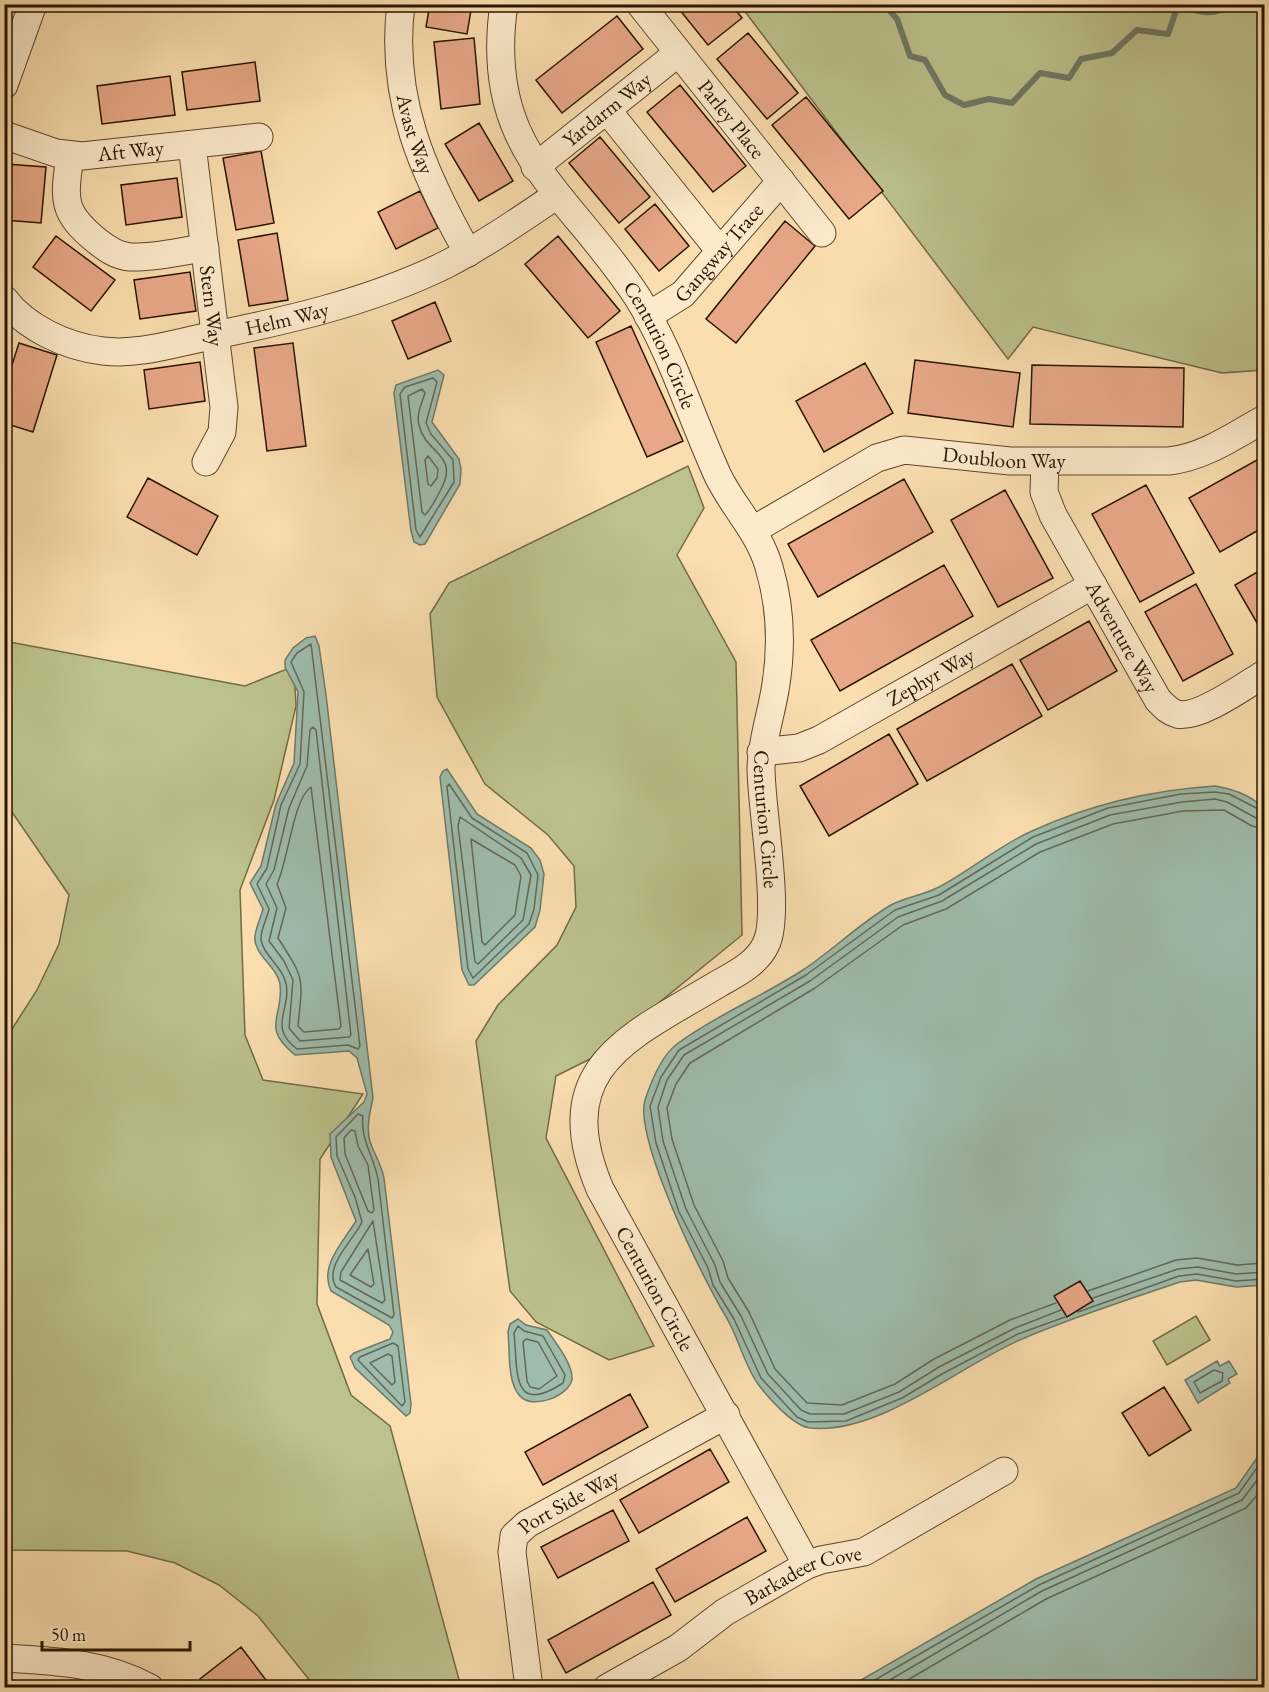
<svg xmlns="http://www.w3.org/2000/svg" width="1269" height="1692" font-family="'EB Garamond',serif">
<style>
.green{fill:#bcc28c;stroke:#726b46;stroke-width:1.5}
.water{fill:#9ebcac;stroke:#6f7967;stroke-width:1.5}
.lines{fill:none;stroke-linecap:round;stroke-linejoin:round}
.shore{stroke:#636856;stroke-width:1.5}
.stream{stroke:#6f7967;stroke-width:6}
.building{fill:#e8a888;stroke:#281400;stroke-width:1.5}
.minor-casing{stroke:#5c462c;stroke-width:29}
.minor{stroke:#fceacb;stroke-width:27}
.labels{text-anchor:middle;stroke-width:4.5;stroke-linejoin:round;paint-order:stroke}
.street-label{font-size:21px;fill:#281400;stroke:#fceacb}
</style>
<rect width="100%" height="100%" fill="#fadeaf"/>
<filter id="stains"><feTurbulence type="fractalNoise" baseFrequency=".00333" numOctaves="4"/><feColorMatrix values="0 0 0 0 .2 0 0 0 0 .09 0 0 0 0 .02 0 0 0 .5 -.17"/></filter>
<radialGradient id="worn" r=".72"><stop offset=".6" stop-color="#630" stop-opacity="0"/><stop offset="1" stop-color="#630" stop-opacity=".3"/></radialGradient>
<path class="green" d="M740,5H1264V370L1222,373L1033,327L1008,359Z
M688,466L704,508L677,555L736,662L742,935L590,1059L556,1076L546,1138L654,1346L609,1360L536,1322L510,1291L476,1041L498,1005L557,945L576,907L574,866L548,835L485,784L437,697L430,614L449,583Z
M4,641L245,686L294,666L296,706L274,800L240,890L245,1035L263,1080L363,1094L320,1159L317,1304L351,1395L390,1426L461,1687H315L258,1616L219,1585L175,1563L127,1551L5,1550V1040L37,990L59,944L69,895L5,802Z
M1196,1316L1210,1340L1167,1365L1153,1341Z"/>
<path class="water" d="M438,370L444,375L432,422L459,459L461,469L460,484L425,544L420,545L414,542L411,531L394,393L396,385Z
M315,636L319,646L326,695L373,1098C370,1112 366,1127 370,1142C375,1155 381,1164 384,1178L411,1404L410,1413L406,1416L355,1368L350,1357L354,1353L390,1339L393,1332L389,1325L331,1291C319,1266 343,1242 356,1221L331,1157L330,1134L364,1102L367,1094L357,1058L349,1051L295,1055C260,1026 284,1018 280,984C277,966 253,955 255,936C256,927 261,917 263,909L250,883L261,866L276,804L294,763L298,692L285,667V660L293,648L306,638Z
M447,769L477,814L531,848L540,860L544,874L540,910L535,927L474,985H469L462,970L440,777L443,771Z
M1215,786C1232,789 1254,796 1264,810V1285L1236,1287L1196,1280L1180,1282C1127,1300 1073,1317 1022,1339C959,1366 879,1435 810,1428C793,1426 766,1396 756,1381C743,1361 738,1336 725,1315C703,1279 634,1139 645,1100C651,1082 662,1055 677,1044C716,1015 763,996 803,970C833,950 860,923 891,905C906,897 924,895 939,887C971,870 1000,845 1032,831C1091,804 1152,790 1215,786Z
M518,1319L526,1325L547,1330C555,1342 573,1364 572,1379C570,1396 531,1411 519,1395C507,1381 510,1350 508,1332L510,1324Z
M1217,1361L1220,1366L1229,1361L1237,1374L1228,1379L1230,1383L1198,1403L1185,1380Z
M1264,1448V1687H849L1036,1579L1236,1488Z"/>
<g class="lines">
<path class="shore" d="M433,378L437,382L426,423L431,434L453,460L454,482L420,537L416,530L400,394L405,387Z
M422,389L425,393C422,403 416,414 419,425C425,454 461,454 440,491C436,499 431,509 425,515L422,512L408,396Z
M428,456L438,469L437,478L431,486L428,484L425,460Z
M311,644L360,1046L358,1049L348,1045L297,1049C266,1026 294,1007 285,980C281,966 263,954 261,940C260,930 267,919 269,909L257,884L267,868L281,805L300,764L304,692L291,662L297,653Z
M313,727L316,730L351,1035L349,1037L300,1041L289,1028L293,980L284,961L269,941L277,908L266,884L274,870L289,808L307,766L310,730Z
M449,784L472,818L527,853L538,875L534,909L529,924L473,978L468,969L447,787Z
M311,787L341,1026L339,1029L304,1032L298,1026C303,977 305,980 278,938L286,908L277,884C288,862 293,799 311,787Z
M460,817L521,858L531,875L523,920L478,964L475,962L458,826Z
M471,839L515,865L521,876L515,915L485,945L482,942Z
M358,1114L363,1116C360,1139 374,1157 378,1179L394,1315L392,1318L336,1287C323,1266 354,1240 362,1222L355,1197L337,1156L336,1137Z
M351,1130L355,1131L358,1146L368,1165L374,1210L372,1213L368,1211L345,1154L344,1138Z
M373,1221L385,1300L382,1303L340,1280L341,1272Z
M368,1249L374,1284L371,1287L350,1275Z
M1088,1291L1176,1260L1197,1258L1237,1265L1264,1263
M1093,1298L1178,1269L1198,1267L1236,1274L1264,1272
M1056,1303L1010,1320L934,1359L895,1384L842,1405L807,1403L775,1369L749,1312L728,1278L723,1261L694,1205L672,1139L667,1108L676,1084L690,1063L815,988L903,925L946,909L1040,852L1113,824L1183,811L1224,810L1252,826L1264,829
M1061,1310L1015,1328L939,1367L899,1392L844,1414H810L801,1410L768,1374L741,1316L720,1282L715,1265L686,1209L663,1141L658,1107L667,1080L684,1055L810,981L898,917L942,901L1036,844L1110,815L1182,802L1215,799L1227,802L1256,818L1264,820
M1078,1312L1179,1276L1197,1274L1236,1281L1264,1279
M1065,1317L1018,1334L942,1374L902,1398L846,1421L808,1422L797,1417L761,1378L734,1319L713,1285L708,1268L679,1212L656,1143L650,1106L661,1077L679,1050L806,975L895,910L939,895L1033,837L1108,808L1181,794L1215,792L1229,794L1264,812
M518,1326L524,1331L543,1336L565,1375L563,1383C511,1417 518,1371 514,1333Z
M526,1339L538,1342L557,1376L539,1389L530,1387L527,1381L523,1342Z
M393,1343L398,1346L405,1402L402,1406L358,1360L360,1357Z
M388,1354L392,1356L395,1382L392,1385L370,1363Z
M1214,1370L1223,1373L1222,1381L1200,1393L1194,1382Z
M861,1688L1039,1585L1239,1493L1264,1458
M876,1688L1042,1591L1242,1500L1264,1471
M894,1688L1046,1599L1246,1508L1264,1487"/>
<path class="stream" d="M884,4L897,19L910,56L925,60L945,95L964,105L989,99L1012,103L1040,73L1069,78L1081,59L1112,53L1137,30L1168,34L1178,5C1195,11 1215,18 1230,4"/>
</g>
<path class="building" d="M430,4H472L467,34L426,27Z
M675,4H731L742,18L708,45Z
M617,16L643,49L562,113L536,80Z
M748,33L798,93L767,119L717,59Z
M474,38L480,104L441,109L434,42Z
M255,62L260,101L187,110L182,72Z
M170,76L175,115L102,124L97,86Z
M680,85L746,166L713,192L647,112Z
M806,97L883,191L849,219L772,125Z
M479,123L513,181L479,201L445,144Z
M600,137L650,197L619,223L569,163Z
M261,151L274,223L236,230L223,158Z
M6,164L46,167L41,223L4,220Z
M177,178L182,217L126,225L121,185Z
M420,191L438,228L396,249L378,212Z
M655,204L689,246L659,271L625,229Z
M785,221L815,246L736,343L706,319Z
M277,233L288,300L249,306L238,240Z
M56,236L115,280L91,311L33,267Z
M558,236L620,311L588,338L525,264Z
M190,272L196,311L140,319L134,280Z
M435,302L451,341L408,359L392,321Z
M631,326L683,441L647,457L596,342Z
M19,343L57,355L33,432L4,423V390Z
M293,343L306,446L267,451L254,348Z
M915,360L1020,373L1013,427L908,413Z
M200,362L205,401L149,409L144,370Z
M865,363L893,413L824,452L796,401Z
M1032,365L1184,368L1183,427L1030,424Z
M1264,456V527L1220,552L1189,498Z
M148,478L218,516L197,555L127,517Z
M904,479L933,532L818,597L788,544Z
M1146,485L1194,573L1140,602L1092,514Z
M1005,490L1053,578L998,607L951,520Z
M944,565L973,616L840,691L811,640Z
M1264,568V635L1235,585Z
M1196,584L1233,654L1183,681L1145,612Z
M1089,621L1117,671L1048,710L1020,660Z
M1012,664L1042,716L927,781L897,729Z
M889,734L918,784L829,836L800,786Z
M1080,1281L1093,1301L1067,1317L1054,1296Z
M1164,1387L1191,1430L1149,1456L1122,1413Z
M630,1394L648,1427L543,1485L525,1452Z
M710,1449L729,1482L639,1533L620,1500Z
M613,1510L629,1541L558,1578L541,1547Z
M747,1517L766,1551L675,1602L656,1569Z
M653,1582L671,1615L566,1673L548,1640Z
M241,1647L272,1688H207L200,1679Z"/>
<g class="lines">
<defs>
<g id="minor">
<path id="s1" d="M401,4C389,98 423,173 468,253"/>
<path id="s2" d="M504,4C482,152 569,191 638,298C672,353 691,417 718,476C733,507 759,532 769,567C780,604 782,645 776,684C772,712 762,739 761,768C761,809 781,914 766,944C757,964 735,974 718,984C628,1038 549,1067 600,1189L807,1565"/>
<path id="s3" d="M640,4L822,233"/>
<path d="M4,85L33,4"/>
<path d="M607,110L720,251"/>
<path id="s4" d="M4,135L56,153L82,156L259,137"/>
<path id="s5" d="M192,145L224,407L222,432L206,462"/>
<path d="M70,156C64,199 61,212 97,241C107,249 117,256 130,257C154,258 181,251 205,248"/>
<path id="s6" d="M535,167L678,53"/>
<path id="s7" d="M4,299C26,328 67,347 103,351C136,355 169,345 201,338C285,321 367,303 445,265C484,245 520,220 557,195"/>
<path id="s8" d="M648,316L683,294L781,181"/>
<path id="s9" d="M1045,462L1044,492L1053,515L1158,700C1164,706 1169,712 1177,714C1197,720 1246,685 1264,674"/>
<path id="s10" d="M753,530L877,458L904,450L1010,461H1169C1204,457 1234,436 1264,419"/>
<path id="s11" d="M761,752L799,748L819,740L1093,585"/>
<path d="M4,1658C56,1661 104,1663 150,1688"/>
<path id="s12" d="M529,1688L512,1552L514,1536L527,1524L726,1415"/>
<path id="s13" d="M607,1688L678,1648L725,1612L807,1565L821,1560L864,1552L1004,1471"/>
</g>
</defs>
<use href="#minor" class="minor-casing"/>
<use href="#minor" class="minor"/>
</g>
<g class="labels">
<g class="street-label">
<text dy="7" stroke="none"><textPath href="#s6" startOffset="92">Yardarm Way</textPath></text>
<text dy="7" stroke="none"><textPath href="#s3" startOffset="147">Parley Place</textPath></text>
<text dy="7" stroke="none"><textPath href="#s1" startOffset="132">Avast Way</textPath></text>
<text dy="7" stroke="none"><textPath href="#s4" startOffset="130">Aft Way</textPath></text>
<text dy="7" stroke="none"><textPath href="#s8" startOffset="96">Gangway Trace</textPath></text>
<text dy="7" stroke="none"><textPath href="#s5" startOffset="162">Stern Way</textPath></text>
<text dy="7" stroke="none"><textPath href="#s7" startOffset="302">Helm Way</textPath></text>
<text dy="7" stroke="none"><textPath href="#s2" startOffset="388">Centurion Circle</textPath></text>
<text dy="7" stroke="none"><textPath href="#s10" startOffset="272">Doubloon Way</textPath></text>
<text dy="7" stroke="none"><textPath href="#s9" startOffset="195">Adventure Way</textPath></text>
<text dy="7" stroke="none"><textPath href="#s11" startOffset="188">Zephyr Way</textPath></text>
<text dy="7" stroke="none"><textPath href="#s2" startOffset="891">Centurion Circle</textPath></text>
<text dy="7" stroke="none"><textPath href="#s2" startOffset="1466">Centurion Circle</textPath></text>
<text dy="7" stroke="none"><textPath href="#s12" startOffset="218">Port Side Way</textPath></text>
<text dy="7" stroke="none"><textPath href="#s13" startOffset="228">Barkadeer Cove</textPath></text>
</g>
</g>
<rect width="1269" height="1692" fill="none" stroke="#fadeaf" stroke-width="24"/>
<rect x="6" y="6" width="1257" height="1680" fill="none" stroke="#281400" stroke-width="3"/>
<rect x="12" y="12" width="1245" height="1668" fill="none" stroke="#281400" stroke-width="1.5"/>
<path d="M42 1641v9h148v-9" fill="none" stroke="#281400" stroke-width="3"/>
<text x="51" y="1641" font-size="18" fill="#281400" stroke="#fceacb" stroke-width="4.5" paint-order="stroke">50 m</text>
<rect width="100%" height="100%" filter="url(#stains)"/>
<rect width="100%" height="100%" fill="url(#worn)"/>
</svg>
